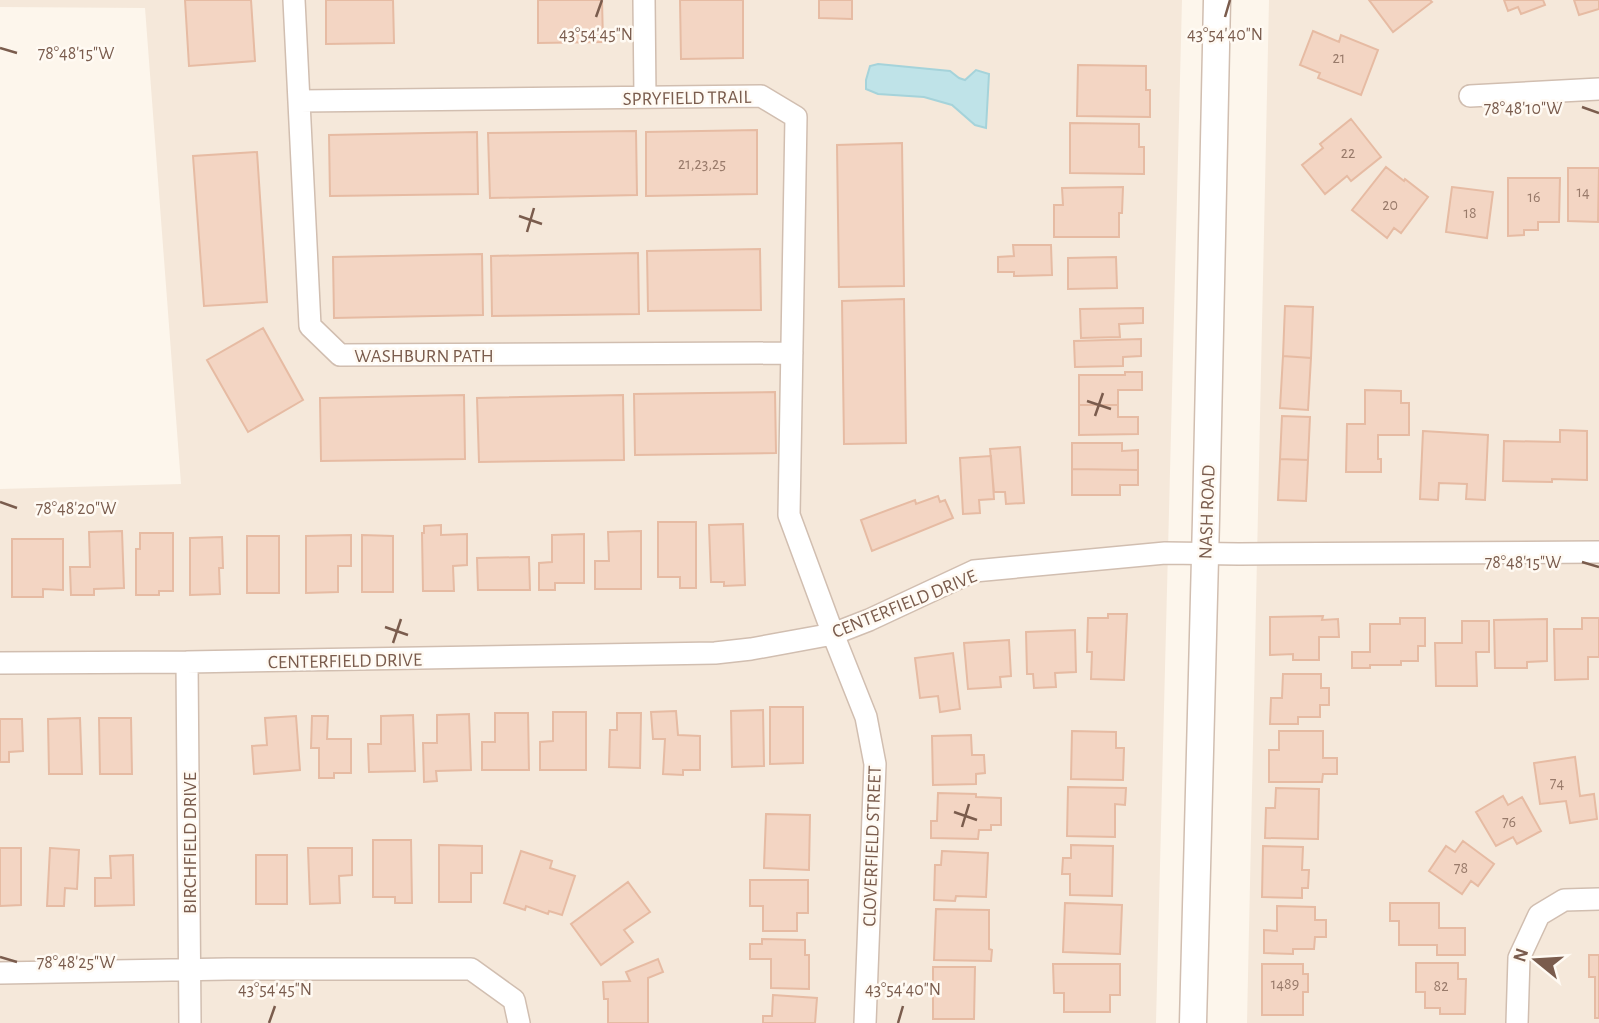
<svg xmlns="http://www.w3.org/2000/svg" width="1599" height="1023" font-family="'Alegreya Sans',sans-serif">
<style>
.residential{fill:#f5e8da}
.water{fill:#bfe3e8;stroke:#a5d3da;stroke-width:2}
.building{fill:#f3d5c3;stroke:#e6bba3;stroke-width:2}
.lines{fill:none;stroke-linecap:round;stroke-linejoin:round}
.minor-casing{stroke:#d1beb0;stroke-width:24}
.tertiary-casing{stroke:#d1beb0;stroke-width:29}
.minor{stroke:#fff;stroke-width:21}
.tertiary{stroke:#fff;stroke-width:26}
.ticks{fill:none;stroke:#7a5c4d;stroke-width:2.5}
.labels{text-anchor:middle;stroke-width:5;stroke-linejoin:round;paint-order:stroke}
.number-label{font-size:16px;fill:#987a6a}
.street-label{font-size:19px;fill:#7a5c4d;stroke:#fffaf3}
.ticks-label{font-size:18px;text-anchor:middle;fill:#7a5c4d;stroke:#fffaf3;stroke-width:5;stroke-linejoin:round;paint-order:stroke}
</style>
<rect width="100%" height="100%" fill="#fdf6ec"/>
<path class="residential" d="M0,0H1182L1156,1023H0V489L181,484L145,8L0,7Z
M1269,0H1599V1023H1247Z"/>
<path class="water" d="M878,64L950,71L959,78L965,80L976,70L989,74L986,128L975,125L952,105L924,97L878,94L866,89V80L870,66Z"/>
<path class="building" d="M185,0H251L255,61L189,66Z
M326,0H393L394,43L326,44Z
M538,0H602L603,42L538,43Z
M680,0H743V58L681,59Z
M819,0H852V19L819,18Z
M1369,0H1430L1432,2L1393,32Z
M1504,0H1543L1545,5L1521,14L1518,7L1508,11Z
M1574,0H1599V9L1579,15Z
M1313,31L1339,42L1341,35L1378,50L1361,95L1318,78L1320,73L1300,65Z
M1078,65L1146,66V90H1150V117L1077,116Z
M1351,119L1381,157L1351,181L1347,176L1325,194L1302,165L1323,148L1320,144Z
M1070,123L1139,124V147H1144V174L1070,173Z
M757,130V194L646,196V132Z
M636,131L637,195L490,198L488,133Z
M477,132L478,194L330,196L329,135Z
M902,143L904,286L839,287L837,145Z
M257,152L267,302L204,306L193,156Z
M1386,167L1404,181L1405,179L1428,197L1401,233L1394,228L1387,238L1352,210Z
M1568,168H1599L1598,222L1568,221Z
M1508,178H1560L1559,222H1538V230H1524V235L1508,236Z
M1123,187L1122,213H1119V237H1054V205H1063L1062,188Z
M1452,187L1493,192L1487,238L1446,232Z
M1013,245H1051L1052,275L1014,276V272H998V257L1014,256Z
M760,249L761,310L648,311L647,251Z
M638,253L639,314L492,316L491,256Z
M482,254L483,315L334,318L333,257Z
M1116,257L1117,288L1068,289V258Z
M904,299L906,443L844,444L842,301Z
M1285,306L1313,307L1311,358L1283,356Z
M1143,308V323L1119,324L1120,337L1081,338L1080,309Z
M263,328L303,400L248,432L207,360Z
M1141,339V356L1123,357V366L1075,367L1074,341Z
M1283,356L1311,358L1308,410L1280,408Z
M1125,372H1142V390H1118V405H1079V375H1125Z
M1365,390L1401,391V403H1409V435H1378V459H1381V472H1346L1347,424H1365Z
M775,392L776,453L635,455L634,394Z
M464,395L465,459L321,461L320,398Z
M623,395L624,460L479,462L477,398Z
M1079,405H1118V417H1138V434L1079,435Z
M1282,416L1310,417L1308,460L1280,459Z
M1560,430L1587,431V480L1552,479V482L1503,481L1504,441L1560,442Z
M1423,431L1488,435L1485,500L1466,499L1467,484L1439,483L1438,500L1420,499Z
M1072,443H1122V451L1138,450V470L1072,469Z
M1020,447L1024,503L1006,504L1005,492H994L990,449Z
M991,456L994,499L979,500L980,513L963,514L960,458Z
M1280,459L1308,460L1306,501L1278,500Z
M1072,469L1138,470V485H1120V495H1072Z
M938,496L940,502L945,500L953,518L872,551L861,520L915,500L916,504Z
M658,522H696V588H680V577H658Z
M743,524L745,585L724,586V582H711L709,525Z
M441,525V535L467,534V565L453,566L454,591H423L422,533H424V526Z
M122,531L124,588L94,589V595H71L70,567H90L89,532Z
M641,531V589H595V561H609L608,532Z
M140,533H173V591H159V595H136V549H140Z
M584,534V583H555V590H539V563L552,562V535Z
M351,535V566H338V592L306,593V536Z
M362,535L393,536V592H362Z
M247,536H279V593H247Z
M222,537L223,568H219L220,594L190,595V538Z
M12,539H63V590L43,589V597H12Z
M529,557L530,590H478L477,558Z
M1108,614H1127L1124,680L1091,679L1092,652H1087L1088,618H1108Z
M1323,616L1322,620L1338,619L1339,637H1319V660H1293V654L1270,655V617Z
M1400,618H1425V646H1418V661H1401V665H1370V668H1352V652H1370V624H1400Z
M1582,618H1599V657H1588V679L1555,680L1554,629H1582Z
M1547,619V661L1527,662V668H1495L1494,620Z
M1462,621H1489V652H1476L1477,686H1436L1435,643H1462Z
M1075,630L1076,672L1055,673L1056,687L1034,688L1033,674H1027L1026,632Z
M1009,640L1011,676L1000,677L1001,687L968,689L964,643Z
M953,653L960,709L940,712L938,696L920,698L915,658Z
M1283,674H1321V688H1329V705H1320V717H1298V724H1270L1271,698H1282Z
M770,707H803V763L770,764Z
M763,710L764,766L732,767L731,711Z
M676,711L678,735L700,736V770H683V775L663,774L665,739H653L651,712Z
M553,712H586V770H540V742L553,741Z
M495,713H528L529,770H482V742H495Z
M617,713H641L640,768L609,767L610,730H617Z
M469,714L471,770L436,771L437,781L424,782L423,743H437V715Z
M413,715L415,771L369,772L368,744H381V716Z
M296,716L300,770L254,774L252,746L267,745L265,718Z
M312,716H328L327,739H351V773H334V778H319V748H311Z
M80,718L82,774H49L48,719Z
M99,718H131L132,774H100Z
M0,719H22L23,751L9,752V762H0Z
M1072,731L1116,732V748H1124L1123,780L1071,779Z
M1279,731H1323V758H1337V774H1323L1322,782H1269V750H1279Z
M971,735L972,755H984L985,773L976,774V784L933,785L932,736Z
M1575,757L1580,796L1594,794L1597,819L1570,823L1566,801L1540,804L1534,763Z
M1068,787L1126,788L1125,805L1115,804V837L1067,836Z
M1276,788L1319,789L1318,839L1265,838L1266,808H1275Z
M938,793L976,794V797L1001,798V825H991V830H979L978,839L931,838V821H937Z
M1503,796L1508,805L1522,797L1541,831L1517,844L1513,837L1496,846L1476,812Z
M766,814L810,815L809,870L764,868Z
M373,840H411L412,903H395V897H373Z
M1463,841L1494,864L1478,886L1471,881L1462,894L1429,871L1446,846L1455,852Z
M439,845L482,846V873H471V902H439Z
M1071,845L1113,846L1112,896L1070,895V874H1062L1063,858H1071Z
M1263,846L1303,847L1302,870H1309L1308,888H1302V898L1262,897Z
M0,848H21V905L0,906Z
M50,848L79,850L77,889L65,888L64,906H47Z
M308,848H352V875L339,876L340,903L310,904Z
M521,851L552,861L550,868L575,876L562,915L549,911L548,914L526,906L525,910L504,903Z
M942,851L988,853L986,897L956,896L955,901L934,900L935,865H941Z
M133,855L134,905L95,906V878H111L110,856Z
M256,855H287V904H256Z
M750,880H808V913H797V931H763V906H750Z
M628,882L650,912L624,930L633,942L601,965L571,924Z
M1065,903L1122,905L1120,954L1063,952Z
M1390,903H1439V928H1465V955H1437V945H1399V921H1390Z
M1277,906L1315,907V920H1326V937H1315L1314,949H1293V954L1264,953V930L1277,931Z
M936,909L989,910V949L992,950L991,961L934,960Z
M762,939L805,940V955H809V989L771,988V959H750V944H762Z
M1589,955H1599V1018H1595V977H1589Z
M658,959L663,972L648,978V1023H608V999H604L603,982L630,981L626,972Z
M1416,963H1458V979H1466L1465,1014H1440V1008H1425V992H1416Z
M1053,964H1120V995H1110V1012H1064V993H1054Z
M1262,964H1303V974H1308V992H1303V1015H1262Z
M933,967H975L974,1019H933Z
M773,995L817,998L815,1023H763V1016H772Z"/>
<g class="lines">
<defs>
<path id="minor" d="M294,0L310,326L340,355L792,353
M644,0L645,97
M1470,96L1599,89
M300,101L761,96L796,117L789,515L833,634L866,717L875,764L865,1023
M187,662L190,1023
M0,663L187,662L715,653L751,649L833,634L869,620L974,571L1165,553L1239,554L1599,552
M0,973L228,969H471L514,1000L519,1023
M1517,1023L1519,958L1539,915L1564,900L1599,899"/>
<path id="tertiary" d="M1193,1023L1206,519L1217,0"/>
</defs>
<use href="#minor" class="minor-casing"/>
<use href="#tertiary" class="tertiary-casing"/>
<use href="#minor" class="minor"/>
<use href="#tertiary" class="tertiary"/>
</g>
<path class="ticks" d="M596,17L602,0M1225,17L1230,0M0,48L17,53M1582,107L1599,113M519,216L542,224M527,232L534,208M1087,401L1111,409M1095,416L1103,393M0,502L17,508M1582,562L1599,567M385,627L408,635M393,643L401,619M954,812L977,820M962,827L969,804M0,957L17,962M269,1023L275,1006M898,1023L903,1006"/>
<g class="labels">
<g class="number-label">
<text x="1339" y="63">21</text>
<text x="1348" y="158">22</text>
<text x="702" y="169">21,23,25</text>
<text x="1583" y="197">14</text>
<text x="1534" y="202">16</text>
<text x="1390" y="210">20</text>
<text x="1470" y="218">18</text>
<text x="1557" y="788">74</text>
<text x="1509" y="827">76</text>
<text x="1461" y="873">78</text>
<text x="1285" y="989">1489</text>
<text x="1441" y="991">82</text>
</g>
<g class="street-label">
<text transform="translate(687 97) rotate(-1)" y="7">SPRYFIELD TRAIL</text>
<text x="424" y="362">WASHBURN PATH</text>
<text transform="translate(1206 512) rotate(-88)" y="7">NASH ROAD</text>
<text transform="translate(904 603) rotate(-22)" y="7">CENTERFIELD DRIVE</text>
<text transform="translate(345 660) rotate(-1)" y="7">CENTERFIELD DRIVE</text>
<text transform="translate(189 843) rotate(-90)" y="7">BIRCHFIELD DRIVE</text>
<text transform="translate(871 846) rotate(-88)" y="7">CLOVERFIELD STREET</text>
</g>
</g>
<g class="ticks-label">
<text x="596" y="40">43°54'45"N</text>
<text x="1225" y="40">43°54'40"N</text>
<text x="76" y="59">78°48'15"W</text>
<text x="1523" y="114">78°48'10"W</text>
<text x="76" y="514">78°48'20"W</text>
<text x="1523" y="568">78°48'15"W</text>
<text x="76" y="968">78°48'25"W</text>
<text x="275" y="995">43°54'45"N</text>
<text x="903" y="995">43°54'40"N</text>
</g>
<g transform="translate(1536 960) rotate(288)" stroke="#fffaf3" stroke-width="5" paint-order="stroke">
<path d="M0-5L12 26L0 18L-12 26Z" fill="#7a5c4d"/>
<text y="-10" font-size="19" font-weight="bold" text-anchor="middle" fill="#7a5c4d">N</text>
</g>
</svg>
